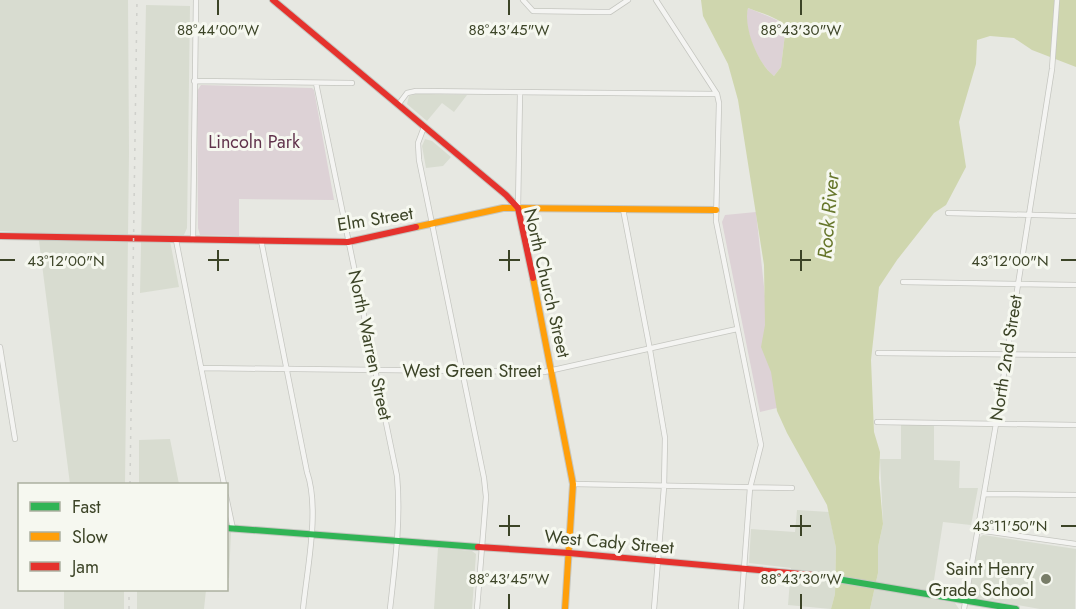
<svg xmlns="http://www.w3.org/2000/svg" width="1076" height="609" font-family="Jost,sans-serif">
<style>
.built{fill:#d8dcd0}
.green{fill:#ddd2d6}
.water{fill:#cfd6ae;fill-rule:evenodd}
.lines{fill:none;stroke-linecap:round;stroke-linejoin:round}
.street-casing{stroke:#c5c6c0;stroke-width:6}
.fast-casing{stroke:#c5c6c0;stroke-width:8}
.slow-casing{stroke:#c5c6c0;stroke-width:8}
.jam-casing{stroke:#c5c6c0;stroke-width:8}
.street{stroke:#f4f4f2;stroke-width:4.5}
.fast{stroke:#30b455;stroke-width:6}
.slow{stroke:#ff9f0a;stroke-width:6}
.jam{stroke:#e5322d;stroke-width:6}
.rail{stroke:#cfd0cb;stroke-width:1.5;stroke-dasharray:3 6;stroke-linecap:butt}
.ticks{fill:none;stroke:#3c4427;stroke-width:2}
.poi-dot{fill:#787d68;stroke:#f6f8f0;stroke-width:2}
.labels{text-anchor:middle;stroke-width:6;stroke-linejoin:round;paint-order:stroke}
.park-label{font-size:18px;fill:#61334c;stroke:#f6f8f0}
.street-label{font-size:18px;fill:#3c4427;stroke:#f6f8f0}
.poi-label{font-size:18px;fill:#3c4427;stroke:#f6f8f0;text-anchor:end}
.water-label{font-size:20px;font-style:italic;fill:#67772c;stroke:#f6f8f0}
.ticks-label{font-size:15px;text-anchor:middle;fill:#3c4427;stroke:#f6f8f0;stroke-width:6;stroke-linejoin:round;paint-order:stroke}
</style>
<rect width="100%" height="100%" fill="#e7e8e2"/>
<path class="built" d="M0,0H128L129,153L125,484H70L38,233L0,231Z
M146,5L190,6L187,228L184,235L169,236L179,287L140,293Z
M416,94H426L467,95L454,112L442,103L427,121L407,104L409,96Z
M425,139L432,141L451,157L443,166L426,168L422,146Z
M901,425H934V460L960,461L959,488H978L971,525L943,522L931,599L955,603L959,609H870L878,573V547L883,524L880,459H901Z
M170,439L179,484H139V440Z
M797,510L829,512L836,548L835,594L831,609L788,605L791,568L749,563L751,529L795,532Z
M226,532H231L229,578H226Z
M983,535L1076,549L1075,609H1040L972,597L970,593L979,538Z
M438,548L472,551L476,554L472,609H434Z
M64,590H124V609H64Z
M137,590H206L204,609H137Z"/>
<path class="green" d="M748,8C761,14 775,17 786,26L781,67L774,76C758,64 742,27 748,8Z
M201,85L312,88L314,90L334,200L239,199V236L200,235L198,228L197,91Z
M756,212L777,408L760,412L722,222L725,215Z"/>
<path class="water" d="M701,0H1076V67L1032,50L1014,38L990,36L977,40L976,64L959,122L966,167L946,205L934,213L897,260L879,287L871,360L874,432L880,452L879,478L883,524L878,547V573L870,609H831L835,594L836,548L827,505L787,433L777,411L771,372L761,347L765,325L764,265L738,100L728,64L703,16ZM748,8C761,13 776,17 786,26L781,67L774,76C758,64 743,27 748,8Z"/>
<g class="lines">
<defs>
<path id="street" d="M523,0L533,11L599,12H610L628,0
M656,0L717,94L719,103L716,221L761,445L750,488L741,609
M194,81L352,83
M316,83L397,476C401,520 395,564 390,609
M398,105L407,93L416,91L717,94
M424,127L418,143L419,160L484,478L486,497L477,609
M518,208L520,93
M623,209L650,350L665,438L664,487L654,609
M948,213L1076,216
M176,240L224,484
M193,240L196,0
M261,240L307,472C320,509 307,569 303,609
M903,282L1076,285
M0,347L15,439
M878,353L1076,355
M201,368L544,372L737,329
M877,422L1076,425
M573,484L792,488
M984,494L1076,495
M226,496L233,529
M978,530L1076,544
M964,609L996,424L1052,69L1057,0"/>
<path id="fast" d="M226,528L478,547
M813,575L1016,609"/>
<path id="slow" d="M416,227L503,208L716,210
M533,278L573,484L565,609"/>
<path id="jam" d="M273,0L506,195L518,208L533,278
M0,236L348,242L416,227
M478,547L569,553L813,575"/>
</defs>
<use href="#street" class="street-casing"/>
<use href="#fast" class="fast-casing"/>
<use href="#slow" class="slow-casing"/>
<use href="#jam" class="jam-casing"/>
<use href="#street" class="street"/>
<use href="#fast" class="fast"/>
<use href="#slow" class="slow"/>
<use href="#jam" class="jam"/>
<path class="rail" d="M130,484L137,0
M129,609V590"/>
</g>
<path class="ticks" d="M218,0V15M509,0V15M801,0V15M218,250V271M509,250V271M801,250V271M0,260H15M208,260H229M499,260H520M790,260H811M1061,260H1076M509,515V536M801,515V536M499,526H520M790,526H811M1061,526H1076M509,594V609M801,594V609"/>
<circle class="poi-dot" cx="1046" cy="579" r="6"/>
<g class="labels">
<g class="park-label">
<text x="254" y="148">Lincoln Park</text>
</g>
<g class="street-label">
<text transform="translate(375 219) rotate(-9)" y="6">Elm Street</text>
<text transform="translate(547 283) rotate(77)" y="6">North Church Street</text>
<text transform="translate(370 345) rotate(78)" y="6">North Warren Street</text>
<text transform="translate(1006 358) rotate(-81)" y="6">North 2nd Street</text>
<text x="472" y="377">West Green Street</text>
<text transform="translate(609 542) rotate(5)" y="6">West Cady Street</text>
</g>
<g class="poi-label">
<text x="1034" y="575">Saint Henry<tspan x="1034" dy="21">Grade School</tspan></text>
</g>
<g class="water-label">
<text transform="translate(828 216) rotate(-85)" y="7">Rock River</text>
</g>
</g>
<g class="ticks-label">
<text x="218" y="35">88°44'00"W</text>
<text x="509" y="35">88°43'45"W</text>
<text x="801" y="35">88°43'30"W</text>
<text x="66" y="266">43°12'00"N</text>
<text x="1010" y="266">43°12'00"N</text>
<text x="1010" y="531">43°11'50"N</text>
<text x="509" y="584">88°43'45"W</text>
<text x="801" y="584">88°43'30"W</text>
</g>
<rect x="18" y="483" width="210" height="108" fill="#f6f8f0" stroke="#acb0a0" stroke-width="1.5"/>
<rect x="30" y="502" width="30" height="9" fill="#30b455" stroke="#acb0a0" stroke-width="1.5"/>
<text x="72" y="513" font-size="18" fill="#3c4427">Fast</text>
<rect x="30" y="532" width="30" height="9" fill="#ff9f0a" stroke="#acb0a0" stroke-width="1.5"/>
<text x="72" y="543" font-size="18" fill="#3c4427">Slow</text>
<rect x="30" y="562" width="30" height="9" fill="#e5322d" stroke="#acb0a0" stroke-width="1.5"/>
<text x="72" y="573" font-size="18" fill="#3c4427">Jam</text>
</svg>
